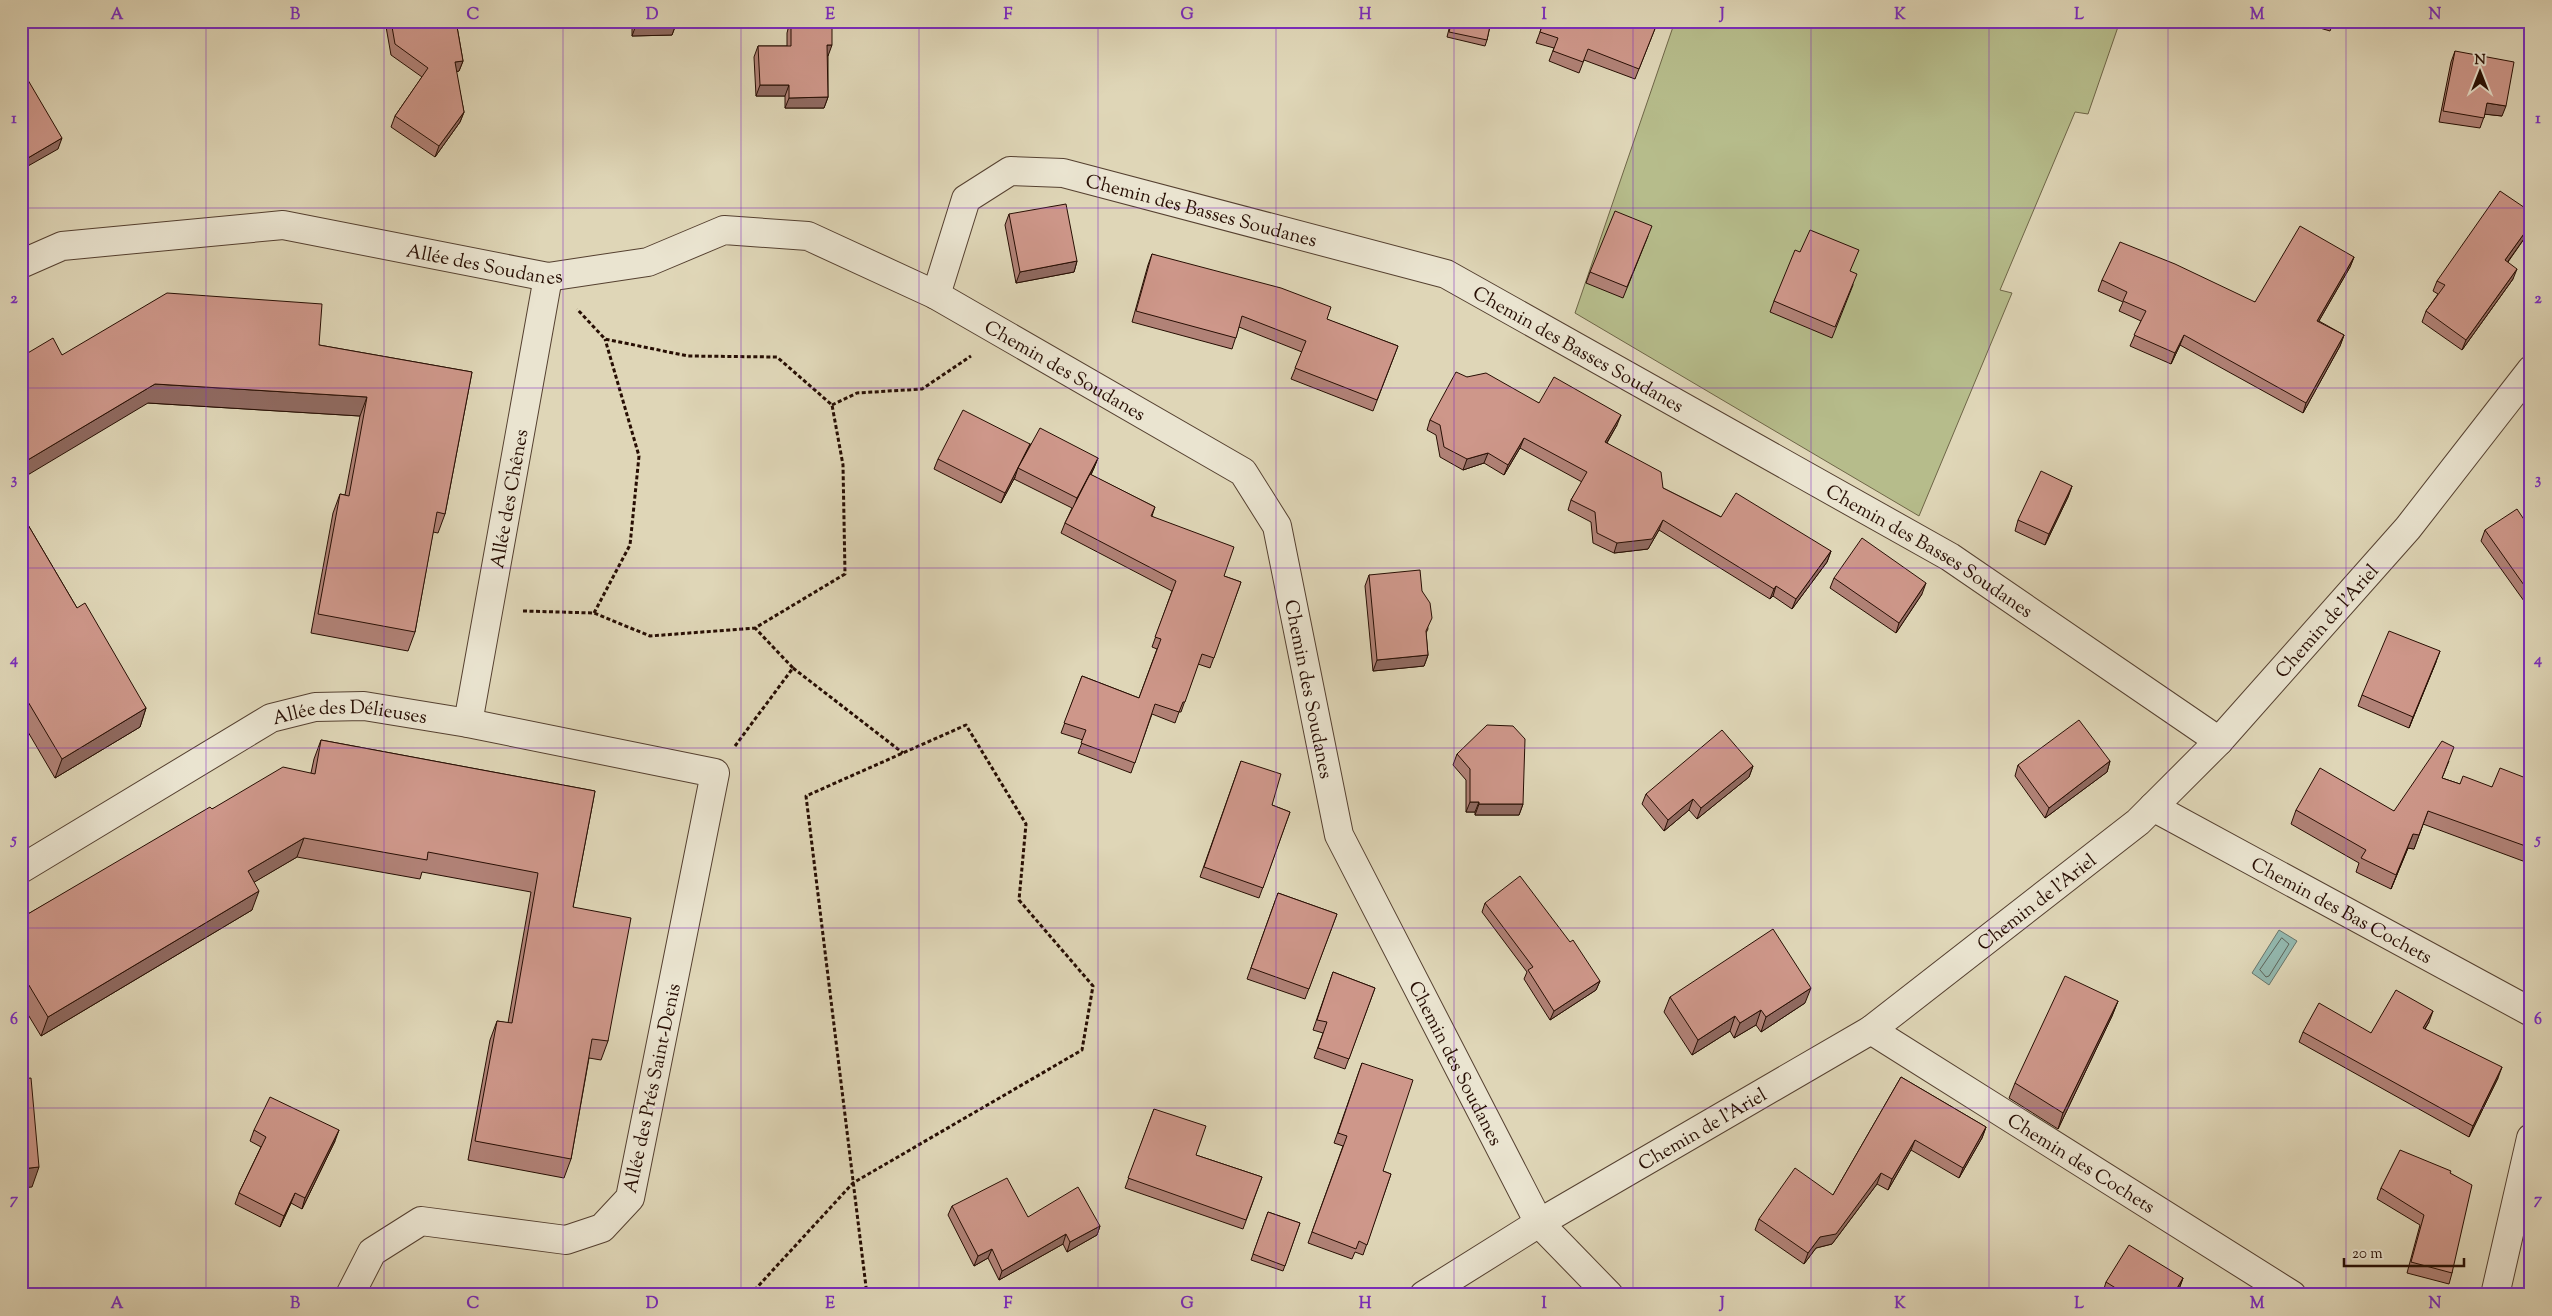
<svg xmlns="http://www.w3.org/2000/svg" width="2552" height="1316" font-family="'Sorts Mill Goudy',serif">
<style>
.green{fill:#b6bc8b;stroke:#6e6547}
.water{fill:#93b9b0;stroke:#68756b}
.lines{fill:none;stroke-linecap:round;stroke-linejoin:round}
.shore{stroke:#5d645a;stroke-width:1}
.minor-casing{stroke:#554030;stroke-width:30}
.path{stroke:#270e03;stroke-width:3;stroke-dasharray:4 2.5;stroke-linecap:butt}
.minor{stroke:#eae4d0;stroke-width:28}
.wall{fill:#b18277;stroke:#270e03}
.shaded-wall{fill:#906a61;stroke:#270e03}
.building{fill:#ce978a;stroke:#270e03}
.grid{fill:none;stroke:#7b2cbf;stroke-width:1;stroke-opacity:0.55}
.labels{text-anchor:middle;stroke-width:4;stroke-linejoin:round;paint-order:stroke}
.street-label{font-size:19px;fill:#270e03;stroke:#eae4d0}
.neatline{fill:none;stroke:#7b2cbf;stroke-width:2}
.grid-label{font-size:16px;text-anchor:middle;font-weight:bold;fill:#7b2cbf}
</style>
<rect width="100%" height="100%" fill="#dfd6b7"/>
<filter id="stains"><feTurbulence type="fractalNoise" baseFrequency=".004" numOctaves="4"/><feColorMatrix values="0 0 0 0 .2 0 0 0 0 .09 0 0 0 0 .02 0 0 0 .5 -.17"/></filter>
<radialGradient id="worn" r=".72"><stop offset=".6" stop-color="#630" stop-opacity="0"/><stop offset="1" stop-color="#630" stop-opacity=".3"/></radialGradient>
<path class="green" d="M1675,21H2120L2088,114L2075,112L2000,290L2012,293L1919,516L1575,313Z"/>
<path class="water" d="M2279,930L2297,941L2269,985L2252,973Z"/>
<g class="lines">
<path class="shore" d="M2282,938L2289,944L2269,976L2266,977L2260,970Z"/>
<defs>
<g id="minor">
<path id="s1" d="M21,264L62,246L283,225L548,277L648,262L724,230L808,236L936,295L1243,472L1277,526L1339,835L1539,1223L1609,1295"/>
<path id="s2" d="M936,295L966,199L1010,171L1063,173L1446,274L1950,557L2219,741"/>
<path id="s3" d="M468,723L548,277"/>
<path id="s4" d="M2153,807L2531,1012"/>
<path id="s5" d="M21,869L271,718L315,707L364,706L468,723L715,773L630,1198L602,1228L566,1240L421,1221L372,1252L350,1295"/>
<path id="s6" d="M1871,1030L2292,1295"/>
<path id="s7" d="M1424,1295L1539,1223L1871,1030L2138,822L2219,741L2408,528L2531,370"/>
<path d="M2495,1295L2531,1138"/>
</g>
</defs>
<use href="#minor" class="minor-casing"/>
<path class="path" d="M832,405L857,393L922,389L971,356
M523,611L594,613L650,636L755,628L845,574L843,465L832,405L777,357L688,356L605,339L577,309
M594,613L630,545L639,456L605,339
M793,668L903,753
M735,746L793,668L755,628
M750,1295L853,1183L1082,1050L1093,986L1019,900L1026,824L966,725L806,796L867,1295"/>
<use href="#minor" class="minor"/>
</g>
<path class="wall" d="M385,21H456L463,61L459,71L456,72L464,112L460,122L435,157L391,127L395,116L422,77L391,55Z
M632,21H676V24L672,35L632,36Z
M790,21H832L828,56V97L824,108H785V96H756L754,57L758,46H787V33Z
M1451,21H1491L1487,40L1485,46L1447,37Z
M1544,21H1658L1635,79L1584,60L1579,73L1549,61L1554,48L1536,43Z
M2296,21H2334L2330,31Z
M2455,51L2502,116L2485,114L2480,128L2439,122L2451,62Z
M1009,214L1077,261L1074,272L1016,283L1005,225Z
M2531,229L2508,262L2513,279L2462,350L2422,322L2426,311L2438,294L2433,291L2437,281Z
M1648,236L1623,298L1586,283L1590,272Z
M1800,252L1850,271L1853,285L1832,338L1770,312L1774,301Z
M1152,254L1398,346L1373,411L1291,379L1302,352L1239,327L1232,349L1132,322L1148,265Z
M2354,257L2350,267L2319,321L2344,335L2340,346L2303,413L2180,345L2171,364L2130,346L2141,321L2119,311L2123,302L2098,291L2102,280L2255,302Z
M319,345L472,372L445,514L438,533L433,532L415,632L408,651L311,633L333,513L340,494L345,495L360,416L148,403L62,355Z
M1467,377L1539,403L1617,425L1607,443L1663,488L1721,517L1831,551L1827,562L1792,609L1773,596L1770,599L1659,530L1648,549L1614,553L1593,543L1591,522L1568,510L1571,500L1582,482L1520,448L1504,475L1484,463L1463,470L1440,457L1436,435L1427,430L1430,420Z
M1030,444L1098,458L1091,475L1155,507L1152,516L1224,576L1241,582L1210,668L1198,664L1181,712H1179L1175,723L1152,714L1131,773L1078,753L1083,740L1061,733L1082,676L1139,698L1157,649L1152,647L1172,591L1061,533L1065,523L1072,508L1014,479L1015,477L1001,503L934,469L938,459Z
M2072,486L2068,497L2045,545L2015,531L2018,520Z
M21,513L77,608L146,708L140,727L55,778L21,720Z
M2485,530H2531V609L2529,608L2481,541Z
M1369,575L1422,591L1428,629L1426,633L1428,655L1424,666L1373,671L1365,586Z
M1834,578L1922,594L1896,633L1830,588Z
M2436,662L2409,728L2358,706L2362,695Z
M321,740L595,791L573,907L608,1041L601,1060L589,1058L571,1159L564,1178L468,1160L490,1040L497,1021L508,1023L531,892L422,872L420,879L297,857L254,882L252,910L41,1036L21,1003V918L212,809L311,773L314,759Z
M1457,754L1523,804L1519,815H1475V812H1466V780L1453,765Z
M1241,761L1272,805L1290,812L1259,898L1200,877Z
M2110,761L2107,772L2045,818L2015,776L2018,765Z
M2449,761L2442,778L2460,784L2492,787L2531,780V864L2423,824L2414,849L2408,848L2391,889L2356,872L2359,863L2291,824L2296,810L2394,811Z
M1753,766L1749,777L1697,819L1689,810L1664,831L1642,804L1646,794Z
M1278,893L1337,914L1305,999L1247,979Z
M1485,903L1600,981L1596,990L1550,1020L1524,979L1527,972L1482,912Z
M1333,972L1375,988L1345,1069L1314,1058L1323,1033L1313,1030Z
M1670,997L1805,1003L1761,1032L1756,1025L1734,1038L1730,1031L1692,1055L1664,1012Z
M2118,1001L2112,1016L2058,1129L2009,1098L2015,1083Z
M2429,1022L2425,1029L2498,1078L2469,1137L2299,1042L2303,1032L2371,1033Z
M1362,1063L1383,1171L1391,1174L1363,1255L1355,1252L1352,1259L1308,1243L1343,1146L1334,1143Z
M1901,1077L1986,1127L1982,1138L1959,1178L1911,1150L1888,1190L1877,1184L1832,1244L1816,1248L1804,1264L1755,1230L1759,1219L1833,1195Z
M1154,1109L1196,1155L1262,1177L1243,1229L1125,1188Z
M254,1130L335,1141L302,1209L291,1203L280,1227L235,1204L239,1193L261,1147L250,1141Z
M2450,1173L2452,1273L2449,1284L2407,1273L2420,1225L2377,1199L2381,1188Z
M952,1206L1028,1217L1100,1226L1097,1235L1067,1252L1063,1244L999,1280L988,1258L974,1266L948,1215Z
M1268,1212L1300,1223L1283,1271L1251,1260Z
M2183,1278L2179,1289L2176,1295H2106L2103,1292L2106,1282Z"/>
<path class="shaded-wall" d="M676,24L672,35L632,36L636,25Z
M827,45H832L828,56H824Z
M463,61L459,71L451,73L455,62Z
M760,85H789L785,96H756Z
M828,97L824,108H785L789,98Z
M2487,103L2506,106L2502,116L2483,114Z
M464,112L460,122L435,157L439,146Z
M62,138L58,149L21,170V162Z
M2531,224V229L2501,271L2505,260Z
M2354,257L2350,267L2313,331L2317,321Z
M1077,261L1074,272L1016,283L1020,272Z
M2517,269L2513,279L2462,350L2466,340Z
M2184,335L2180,345L2171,364L2175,353Z
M2344,335L2340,346L2303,413L2306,403Z
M155,384L367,397L360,416L148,403L21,479V464Z
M1621,415L1617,425L1601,452L1605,442Z
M1524,438L1520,448L1504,475L1508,465Z
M1030,444L1018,468L1015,477L1001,503L1005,493Z
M1488,453L1484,463L1463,470L1467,459Z
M1098,458L1094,468L1073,509L1077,498Z
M2072,486L2068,497L2045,545L2049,534Z
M1663,520L1659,530L1648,549L1614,553L1617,543Z
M1831,551L1827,562L1792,609L1796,599Z
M1926,583L1922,594L1896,633L1899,623Z
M1776,586L1773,596L1770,599L1774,589Z
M2440,651L2436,662L2409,728L2413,717Z
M1428,655L1424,666L1373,671L1377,660Z
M146,708L140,727L55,778L62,759Z
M2110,761L2107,772L2045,818L2049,808Z
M1753,766L1749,777L1697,819L1701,808Z
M1693,799L1689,810L1664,831L1668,820Z
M1470,802H1479L1475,812H1466Z
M1479,804H1523L1519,815H1475Z
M2428,811L2414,849L2408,848L2391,889L2413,834Z
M304,838L297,857L241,890L248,871Z
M259,891L252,910L41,1036L48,1017Z
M1600,981L1596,990L1550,1020L1554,1011Z
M1811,988L1805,1003L1761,1032L1766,1017Z
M2118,1001L2112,1016L2058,1129L2063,1113Z
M1761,1010L1756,1025L1734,1038L1740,1023Z
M2433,1011L2429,1022L2419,1038L2423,1028Z
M1735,1016L1730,1031L1692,1055L1698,1040Z
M2502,1067L2498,1078L2469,1137L2473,1126Z
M1986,1127L1982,1138L1959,1178L1963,1168Z
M339,1130L335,1141L302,1209L305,1198Z
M1915,1140L1911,1150L1888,1190L1892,1179Z
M39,1167L32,1187L21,1188V1169Z
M1881,1173L1877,1184L1832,1244L1816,1248L1804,1264L1808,1253L1820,1237Z
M295,1193L291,1203L280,1227L284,1216Z
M1100,1226L1097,1235L1067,1252L1070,1242Z
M1066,1234L1063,1244L999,1280L1002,1271Z
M992,1249L988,1258L974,1266L978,1256Z
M2183,1278L2179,1289L2176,1295H2173Z"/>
<path class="building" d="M391,21H456L463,61L455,62L464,112L439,146L395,116L428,68L395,44Z
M636,21H676V24L636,25Z
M795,21H832V45H827L828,97L789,98V85H760L758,46H791V22Z
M1452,21H1491L1487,40L1449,32Z
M1544,21H1658L1639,69L1588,49L1583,62L1553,51L1558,38L1540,32Z
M2455,51L2514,62L2506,106L2487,103L2484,118L2443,111Z
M25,75L62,138L21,162V77Z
M2500,191L2531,212V224L2505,260L2517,269L2466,340L2426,311L2445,285L2437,281Z
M1066,204L1077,261L1020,272L1009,214Z
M1615,211L1652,226L1627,287L1590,272Z
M2300,226L2354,257L2317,321L2344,335L2306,403L2184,335L2175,353L2134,335L2146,311L2123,301L2127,292L2102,280L2120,242L2175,264L2255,302Z
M1810,230L1859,250L1850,271L1857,274L1835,327L1774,301L1795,250L1800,252Z
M1152,254L1281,288L1331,307L1327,319L1398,346L1377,400L1295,368L1306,341L1242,316L1236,338L1136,311Z
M167,293L322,304L319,345L472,372L445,514L437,512L415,632L318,614L340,494L349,496L367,397L155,384L21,464V357L53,338L62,355Z
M1456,372L1467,377L1486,373L1539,403L1554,377L1621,415L1605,442L1661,472L1663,488L1721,517L1736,493L1831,551L1796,599L1776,586L1774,589L1663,520L1652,539L1617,543L1597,533L1595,512L1571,500L1587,472L1524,438L1508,465L1488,453L1467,459L1444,447L1440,425L1430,420Z
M963,410L1030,444L1005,493L938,459Z
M1040,428L1098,458L1077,498L1018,468Z
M2041,471L2072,486L2049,534L2018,520Z
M1090,474L1155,507L1151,516L1234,547L1224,576L1241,582L1214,658L1202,654L1185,702H1183L1179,712L1155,704L1135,763L1081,743L1086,730L1064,723L1082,676L1139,698L1161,639L1155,637L1176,581L1065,523Z
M2517,509L2531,530V595L2485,530Z
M21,513L77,608L85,603L146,708L62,759L21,690Z
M1862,538L1926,583L1899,623L1834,578Z
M1420,570L1422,591L1430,603L1432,618L1426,631L1428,655L1377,660L1369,575Z
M2389,631L2440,651L2413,717L2362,695Z
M2079,720L2110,761L2049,808L2018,765Z
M1487,725L1513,726L1525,739L1523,804H1479V802H1470V769L1457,754Z
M1722,730L1753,766L1701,808L1693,799L1668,820L1646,794Z
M321,740L595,791L573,907L631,918L608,1041L592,1039L571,1159L475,1141L497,1021L512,1023L538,873L428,852L427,860L304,838L248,871L259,891L48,1017L21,972V918L210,807L212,809L283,767L315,774Z
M2442,741L2454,747L2442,778L2460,784L2463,776L2492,787L2500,768L2531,780V848L2428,811L2419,835L2413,834L2396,875L2361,858L2366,850L2296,810L2320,768L2394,811Z
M1241,761L1281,774L1272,805L1290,812L1263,888L1204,867Z
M1520,876L1570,942L1573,940L1600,981L1554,1011L1528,970L1533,967L1485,903Z
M1278,893L1337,914L1309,989L1251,968Z
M1773,929L1811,988L1766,1017L1761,1010L1740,1023L1735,1016L1698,1040L1670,997Z
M1333,972L1375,988L1349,1059L1318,1048L1327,1022L1317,1020Z
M2065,976L2118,1001L2063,1113L2015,1083Z
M2396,990L2433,1011L2423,1028L2502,1067L2473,1126L2303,1032L2319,1003L2371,1033Z
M1362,1063L1413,1080L1383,1171L1391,1174L1367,1245L1359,1241L1356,1249L1312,1232L1347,1136L1338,1133Z
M1901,1077L1986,1127L1963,1168L1915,1140L1892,1179L1881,1173L1836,1234L1820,1237L1808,1253L1759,1219L1795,1168L1833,1195Z
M31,1078L39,1167L21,1169V1079Z
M270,1097L339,1130L305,1198L295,1193L284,1216L239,1193L266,1137L254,1130Z
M1154,1109L1206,1126L1196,1155L1262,1177L1246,1220L1128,1178Z
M2400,1150L2451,1171L2450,1173L2472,1185L2452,1273L2411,1262L2424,1215L2381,1188Z
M1007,1178L1028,1217L1078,1187L1100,1226L1070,1242L1066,1234L1002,1271L992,1249L978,1256L952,1206Z
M1268,1212L1300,1223L1285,1266L1253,1254Z
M2129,1245L2183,1278L2173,1295H2120L2122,1292L2106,1282Z"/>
<path class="grid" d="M206,21V1295M384,21V1295M563,21V1295M741,21V1295M919,21V1295M1098,21V1295M1276,21V1295M1454,21V1295M1633,21V1295M1811,21V1295M1989,21V1295M2168,21V1295M2346,21V1295M21,208H2531M21,388H2531M21,568H2531M21,748H2531M21,928H2531M21,1108H2531"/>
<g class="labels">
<g class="street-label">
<text dy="7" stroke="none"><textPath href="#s2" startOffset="349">Chemin des Basses Soudanes</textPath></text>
<text dy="7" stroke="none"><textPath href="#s1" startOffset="472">Allée des Soudanes</textPath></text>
<text dy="7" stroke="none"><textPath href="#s2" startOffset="754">Chemin des Basses Soudanes</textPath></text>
<text dy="7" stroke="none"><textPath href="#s1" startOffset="1095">Chemin des Soudanes</textPath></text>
<text dy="7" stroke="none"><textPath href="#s3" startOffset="228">Allée des Chênes</textPath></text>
<text dy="7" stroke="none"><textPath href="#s2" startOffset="1159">Chemin des Basses Soudanes</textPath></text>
<text dy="7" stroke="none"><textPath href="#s7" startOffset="1134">Chemin de l'Ariel</textPath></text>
<text dy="7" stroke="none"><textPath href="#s1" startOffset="1530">Chemin des Soudanes</textPath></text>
<text dy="7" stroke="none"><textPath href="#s5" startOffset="372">Allée des Délieuses</textPath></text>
<text dy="7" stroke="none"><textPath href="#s7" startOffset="729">Chemin de l'Ariel</textPath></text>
<text dy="7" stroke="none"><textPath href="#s4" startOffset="215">Chemin des Bas Cochets</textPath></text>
<text dy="7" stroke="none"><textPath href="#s1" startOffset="1935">Chemin des Soudanes</textPath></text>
<text transform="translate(651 1088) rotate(-78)" y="7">Allée des Prés Saint-Denis</text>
<text dy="7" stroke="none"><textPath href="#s7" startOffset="324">Chemin de l'Ariel</textPath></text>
<text dy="7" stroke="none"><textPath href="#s6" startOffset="249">Chemin des Cochets</textPath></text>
</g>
</g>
<rect width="2552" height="1316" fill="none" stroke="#dfd6b7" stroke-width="55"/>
<g transform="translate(2480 72)" stroke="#eae4d0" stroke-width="4" paint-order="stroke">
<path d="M0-4L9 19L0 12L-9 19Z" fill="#270e03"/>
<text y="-8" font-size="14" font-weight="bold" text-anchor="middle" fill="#270e03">N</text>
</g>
<path d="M2344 1258v8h120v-8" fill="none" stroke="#270e03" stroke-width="2.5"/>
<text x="2352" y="1258" font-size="15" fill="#270e03" stroke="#eae4d0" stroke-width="4" paint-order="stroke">20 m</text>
<rect x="28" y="28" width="2496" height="1260" class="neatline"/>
<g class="grid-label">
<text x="117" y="19">A</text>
<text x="295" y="19">B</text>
<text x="473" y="19">C</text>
<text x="652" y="19">D</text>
<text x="830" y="19">E</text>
<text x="1008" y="19">F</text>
<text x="1187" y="19">G</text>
<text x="1365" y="19">H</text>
<text x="1544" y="19">I</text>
<text x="1722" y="19">J</text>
<text x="1900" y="19">K</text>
<text x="2079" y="19">L</text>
<text x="2257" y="19">M</text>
<text x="2435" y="19">N</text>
<text x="14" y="123">1</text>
<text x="2538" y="123">1</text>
<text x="14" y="303">2</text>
<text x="2538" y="303">2</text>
<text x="14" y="484">3</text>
<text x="2538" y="484">3</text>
<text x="14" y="664">4</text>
<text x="2538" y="664">4</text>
<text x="14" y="844">5</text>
<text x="2538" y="844">5</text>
<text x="14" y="1024">6</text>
<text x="2538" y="1024">6</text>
<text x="14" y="1204">7</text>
<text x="2538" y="1204">7</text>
<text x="117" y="1308">A</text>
<text x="295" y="1308">B</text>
<text x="473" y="1308">C</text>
<text x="652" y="1308">D</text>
<text x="830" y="1308">E</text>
<text x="1008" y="1308">F</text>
<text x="1187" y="1308">G</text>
<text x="1365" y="1308">H</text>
<text x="1544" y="1308">I</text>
<text x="1722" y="1308">J</text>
<text x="1900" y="1308">K</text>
<text x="2079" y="1308">L</text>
<text x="2257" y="1308">M</text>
<text x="2435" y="1308">N</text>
</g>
<rect width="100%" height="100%" filter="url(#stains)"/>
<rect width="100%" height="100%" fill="url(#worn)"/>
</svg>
